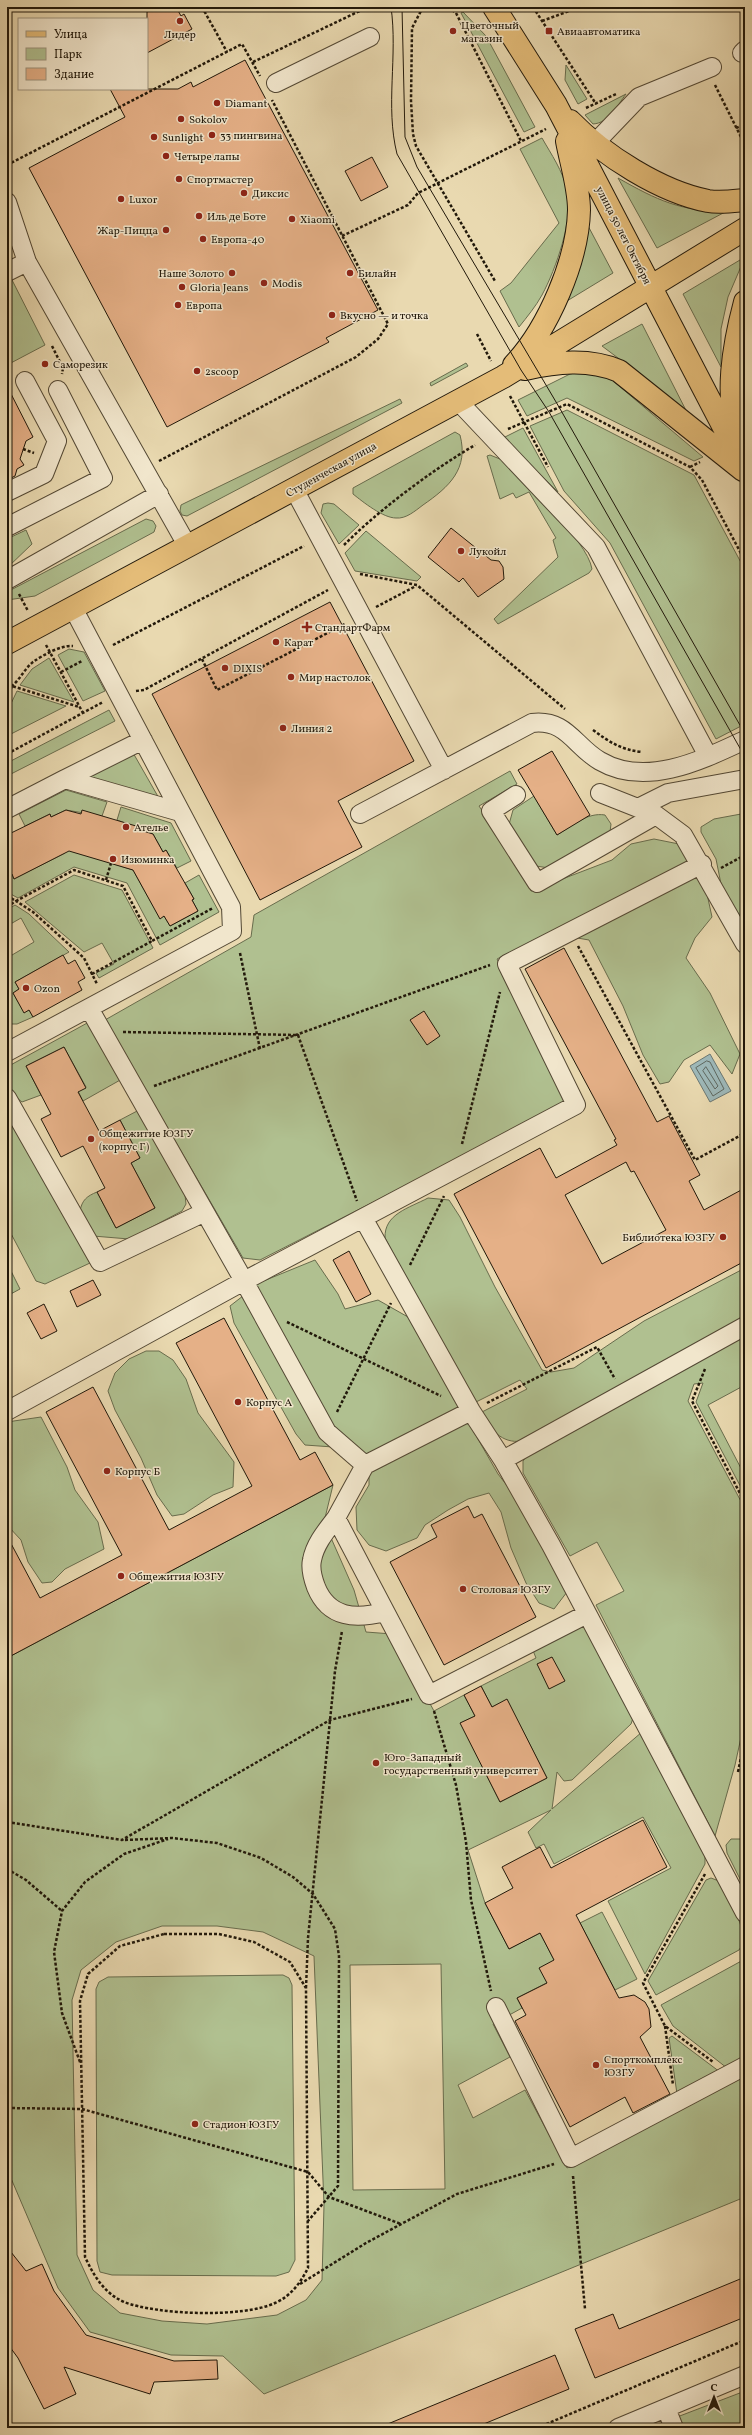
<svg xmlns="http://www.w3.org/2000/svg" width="752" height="2435" font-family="Vollkorn,serif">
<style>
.green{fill:#b0c090;stroke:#686c4d;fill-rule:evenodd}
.water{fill:#9db7b7;stroke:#6b7772}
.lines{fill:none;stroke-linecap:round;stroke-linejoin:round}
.shore{stroke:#5f6860;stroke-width:1}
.building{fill:#e5b087;stroke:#21180a;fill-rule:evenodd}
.minor-casing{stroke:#534834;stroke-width:20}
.major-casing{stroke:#21180a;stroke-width:24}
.path{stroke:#21180a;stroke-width:2.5;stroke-dasharray:3 2;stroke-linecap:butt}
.minor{stroke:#f1e6cc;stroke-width:18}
.major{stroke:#e4bc78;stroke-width:22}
.tram{stroke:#21180a;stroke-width:1}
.poi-dot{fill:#8f2418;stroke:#f1e6cc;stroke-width:1.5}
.labels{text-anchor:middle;stroke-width:3;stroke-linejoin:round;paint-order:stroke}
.poi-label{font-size:11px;fill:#21180a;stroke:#f1e6cc;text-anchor:start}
.street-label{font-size:11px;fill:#21180a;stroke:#f1e6cc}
</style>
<rect width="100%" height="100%" fill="#e9d9b0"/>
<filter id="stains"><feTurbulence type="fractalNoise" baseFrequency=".005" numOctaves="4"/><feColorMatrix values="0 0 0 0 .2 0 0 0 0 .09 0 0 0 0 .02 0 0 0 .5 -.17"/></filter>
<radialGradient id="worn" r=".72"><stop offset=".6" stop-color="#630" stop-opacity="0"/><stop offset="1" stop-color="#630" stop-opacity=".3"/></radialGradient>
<path class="green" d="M463,12L486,36L535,127L524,132L461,13Z
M566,65L587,99L578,104L565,80Z
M626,94C617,106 609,123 593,124L585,115Z
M542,138C551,154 563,171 567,190C574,218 556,269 542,295C536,306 527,317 519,327L500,291L511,283L559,223L520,149Z
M618,178C657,200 681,212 727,211L657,248Z
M586,222L613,273L562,304Z
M745,257L728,297L721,329V367L683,294Z
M10,276L45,345L7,365V278Z
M642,324L695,428L642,376L602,346Z
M466,363L468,366L431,386L430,383Z
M580,372H590L612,380L703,457L694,461L567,398L527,416L518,400L570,374Z
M400,399L402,403L187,516L182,515L180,511L181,505L185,503Z
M567,410L694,475L745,570V724L716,739L610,543L564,491L530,426Z
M523,428L558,492L503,438Z
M455,432L460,435C469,469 449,487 423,505C415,511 406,519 396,518C383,518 363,502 353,494V488Z
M490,455L500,459C522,482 587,539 592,569L589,573L498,624L494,619L558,557L553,540L556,538L529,492L516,498L513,493L500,499L487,456Z
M328,503L334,504L359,525L339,544L321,513L323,504Z
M146,519L153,521L156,526L154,532L35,596L7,600V592Z
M26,530L32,544L7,568V539Z
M366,531L421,577L417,581L355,571L345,553Z
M69,649L84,652L105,691L83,701L58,655Z
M49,658L74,702L20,685L32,669Z
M17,691L66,706L7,736V712Z
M109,710L115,721L7,776V763Z
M132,751L160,800L78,778Z
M510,771L517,784L479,806L532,884L531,891L612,860L631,844L654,839L684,845L707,894L712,917L695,938L686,958L710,993L740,1054L732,1074L710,1045L684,1060L669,1082L660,1084L643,1055L623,1006L589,940L548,933L497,959L564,1088L567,1098L563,1105L260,1260L243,1258L105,1020L251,937L254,915Z
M66,790L107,802L102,816L66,810L51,817L50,814L25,826L19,814Z
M534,796L557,835C572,826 587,812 605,815L611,824L610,832L549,868L536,866L508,828L513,810Z
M121,807L171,823L191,861L177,868L166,850L163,852L153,834L117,820Z
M741,814L745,815V927L724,899L716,859L701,832V827L714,819Z
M62,847L133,870L160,918L164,916L170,926L198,911L192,900L194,899L185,883L199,875L219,912L160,945L127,883L74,867L18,898L7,892V876L12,874L14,879L65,853Z
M74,875L122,890L153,948L99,978L96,973L114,964L102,943L84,952L25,902Z
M15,905L29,914L69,952L15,982L19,989L13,993L24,1012L29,1010L33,1017L17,1024H7V958L34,942L21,918L7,926V910Z
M89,1022L122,1079L83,1101L78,1091L86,1087L64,1047L26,1066L41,1095L22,1102C10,1094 7,1080 7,1067Z
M139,1110L185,1195L186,1204L182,1211L129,1239L93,1236L80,1211C82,1200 87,1196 97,1192L116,1228L155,1208L131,1163L140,1158L120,1120Z
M7,1111L90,1263L45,1284L36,1281L7,1226Z
M428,1198L449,1200L460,1217L495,1287L542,1370L551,1372L574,1368L644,1321L745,1268V1385L708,1405L745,1476V1495L696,1402L703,1383L694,1384L688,1401L745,1509V1719L735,1765L715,1836L596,1605L624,1591L597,1542L570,1556L523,1473V1461L527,1456L522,1441C501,1444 491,1429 480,1413L527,1389L520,1380L474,1403L385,1238C384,1214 409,1208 428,1198Z
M315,1260L338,1294L345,1309L378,1300L408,1317L498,1474C528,1509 542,1553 567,1592L554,1609L539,1603L526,1583L511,1548L501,1512L489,1493L468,1499L448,1510L425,1525L417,1538L386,1551L369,1545L357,1530L356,1507L369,1485V1474L373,1465L361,1449L305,1445L296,1434L234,1323L230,1306L261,1282Z
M7,1263L20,1289L7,1296Z
M146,1351H159L173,1360L186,1379L198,1413L234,1462L233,1487L213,1495L184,1514L172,1516L157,1495L141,1458L115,1410L108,1391L115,1373L129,1359Z
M41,1417L67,1467L75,1490L98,1522L104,1549L65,1569L52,1582L42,1583L28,1562L21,1540L7,1525V1422Z
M333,1485L324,1522L354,1590L366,1632L392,1634L434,1711L464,1695L475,1716L461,1723L500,1802L547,1778L507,1700L492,1707L481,1686L536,1658L532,1648L584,1620L633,1718L631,1724L572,1780L564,1781L557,1772L552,1809L642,1732L705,1854V1864L645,1974L608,1901L671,1868L643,1817L554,1864L544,1844L536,1848L528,1832L551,1810L468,1850L485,1903L509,1949L540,1933L562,1975L517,1998L522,2008L493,2024L510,2057L458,2085L473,2118L525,2090L567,2168L745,2074V2197L264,2394L223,2356L171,2355L90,2332L58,2288L7,2169V1658ZM162,1926H217L263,1932L314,1956L324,2205L322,2280L306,2300L277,2315L207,2324L162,2321L120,2313L93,2290L77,2255L72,2000L81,1970L116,1942ZM441,1964L445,2189L353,2190L350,1965Z
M731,1839H740L745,1843V1889L727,1853L726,1845Z
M711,1878L719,1881C728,1898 752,1934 739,1950L656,1995L648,1981L706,1880Z
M602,1912L637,1979L615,1990L580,1923Z
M745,1959V2058L727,2068L673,2026L661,2005Z
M283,1975L289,1978L292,1985L295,2260L289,2272L276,2276L112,2275L100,2272L97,2261L96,1989L99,1982L108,1977Z
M672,2036L720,2072L677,2094L669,2038Z
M745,2391V2428L651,2427Z"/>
<path class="water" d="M710,1054L731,1091L710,1102L690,1066Z"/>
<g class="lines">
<path class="shore" d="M707,1061L710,1062L724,1089L713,1096L696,1068Z
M706,1067L718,1086L715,1089L703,1071Z"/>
</g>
<path class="building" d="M156,7H176L181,16L184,14L192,29L147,53V12Z
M245,60L378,310L326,338L329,342L167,427L29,168L125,117L110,89H178L191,82L193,87Z
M372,157L388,187L361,201L345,171Z
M7,386L33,437L26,441L20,459L24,465L17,469L15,476L7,480Z
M451,528L491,560L499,561L503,567L504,579L478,597L463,578L459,582L428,557Z
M330,602L414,761L338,801L362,847L260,900L152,694Z
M552,751L590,815L557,835L518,770Z
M66,810L81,814L82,810L136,826V829L153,834L163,852L166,850L194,899L192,900L198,911L170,926L164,916L160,919L133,870L69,851L14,879L12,874L7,876V835L50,814L51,817Z
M564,948L657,1122L669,1116L700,1175L689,1181L704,1210L745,1188V1261L546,1368L454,1194L540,1148L556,1178L617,1145L614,1140L616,1139L525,969ZM626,1162L631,1172L634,1171L666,1230L602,1264L565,1195Z
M63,955L68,964L75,960L85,978L78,982L82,990L33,1017L29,1010L24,1013L13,993L19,989L15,982Z
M424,1011L440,1036L427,1045L410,1020Z
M64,1047L86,1088L78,1092L99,1131L120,1120L140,1158L131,1163L155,1208L116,1228L97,1192L105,1188L83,1146L61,1157L41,1119L51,1114L26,1066Z
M349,1251L371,1294L356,1302L333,1260Z
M93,1280L101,1295L77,1307L70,1291Z
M44,1304L57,1331L41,1339L27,1313Z
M224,1318L300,1460L315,1452L333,1485L7,1658V1536L40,1598L122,1555L46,1412L93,1387L169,1530L252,1486L176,1343Z
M468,1506L474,1518L482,1514L536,1617L444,1665L390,1562L437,1537L431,1525Z
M552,1657L565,1681L549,1689L537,1664Z
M481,1686L492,1707L507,1699L547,1778L500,1802L460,1723L475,1716L464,1695Z
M643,1820L667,1867L576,1915L619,1998L634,1995L645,2002L649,2009L651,2027L640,2037L670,2094L633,2113L625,2097L570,2127L515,2021L526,2015L517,1998L547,1983L539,1968L554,1960L540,1933L509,1949L485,1903L513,1888L502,1867L540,1847L551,1868Z
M7,2247L26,2271L42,2264L54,2291L86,2335L174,2361L217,2360L218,2379L154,2382L150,2394L64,2367L76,2394L44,2409L18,2358L7,2343Z
M745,2277V2317L595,2378L575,2329L613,2314L619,2329Z
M555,2355L569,2389L474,2428H378Z"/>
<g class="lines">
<defs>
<path id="minor" d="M742,53L745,50
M276,83L370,37
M595,143L639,97L712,67
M7,202L27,262L187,545
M7,272L27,262
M457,400L596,547L708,756
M294,489L444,770
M7,492L44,474L57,441L25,381
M7,527L103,478L58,390
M7,580L159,494
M65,779L143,740
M600,793L648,812
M516,795L491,811L537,883L656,815L683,835L745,944
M638,808L668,793L745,779
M7,809L65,779L180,812
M360,814L532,723C567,719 574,746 600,761C646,788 702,760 745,740
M89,1008L244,1281L327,1432L365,1465
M7,1052L232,931L231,907L73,608
M7,1098L100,1262L205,1212
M363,1218L471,1411L503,1460L551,1545L745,1913
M7,1411L244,1281L576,1105L507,964L702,864
M471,1411L365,1465L336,1518L429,1695L587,1614
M503,1460L745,1326
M336,1518C326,1531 315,1544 312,1560C310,1569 313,1579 316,1587C329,1619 356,1619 385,1612
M496,2007L571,2158L745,2066
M666,2408L674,2428
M618,2428L745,2375"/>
<path id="major" d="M494,7L556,105L745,468
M570,121C603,155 661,192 708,201C720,203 734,201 745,200
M514,365C548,329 578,260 579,210C579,187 571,163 567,141
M525,369C556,362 589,358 619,371L743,470
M739,442C725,395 733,347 745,302
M7,643L503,377L745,229"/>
</defs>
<use href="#minor" class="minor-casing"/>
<use href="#major" class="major-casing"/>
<path class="path" d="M202,7L227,52
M423,7L412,28L411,101L413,134L416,146L495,281
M448,7L456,13L521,141
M533,7L596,104
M542,21L580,7
M253,62L368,7
M715,85L745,145
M586,108L616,94
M736,128L745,124
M7,165L242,44L260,76
M342,236L408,205L418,193L546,129
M477,334L491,361
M52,346L63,368L62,374
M510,396L548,467
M508,429L567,404L690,467L702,480L745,561
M23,449L34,453
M159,461L356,357L378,339L388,324L272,100
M690,467L700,462
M344,545C380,509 431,471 475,445
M360,574L417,585L565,709
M19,594L28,611
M376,607L416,586
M46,645L83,713
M113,645L304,546
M202,659L217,690L345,624
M61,672L82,661
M7,689C19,683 23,670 33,662C43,655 61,645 73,646
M136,691L144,690L164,679L328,590
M7,699L12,686L79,707
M593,730C609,742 622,750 642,752
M7,754L103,702
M721,868L745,855
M106,880L111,863
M7,896L16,901L74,870L123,886L152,941L213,908
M7,907L16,901L33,912L84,958L97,984
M578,946L695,1160L745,1133
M240,953L260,1049
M92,974L152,941
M123,1032L298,1035L357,1201
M154,1086L490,965
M462,1144L500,992
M410,1265L444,1196
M287,1322L441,1396
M705,1369L692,1401L745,1503
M487,1403L597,1347L615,1379
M337,1412L391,1303
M434,1711L456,1785L466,1842L471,1900L491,1991
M738,1772L745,1738
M7,1822L122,1840L330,1720L412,1699
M125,1840L172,1838L217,1843L261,1858L293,1877L313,1894L335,1929L339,1956L338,2186L308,2221
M7,1869L26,1880L62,1911
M705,1874L643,1983L665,2026L713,2062
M164,1934H219L254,1942L290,1962L306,1988L308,2268C301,2282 291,2296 275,2303C243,2318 158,2315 124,2302C104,2293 94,2276 85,2257L80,2001L88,1974L120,1946Z
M306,1988L308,1938L335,1671L342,1631
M665,2026L673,2085
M80,2062L62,2013L54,1952L62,1911L85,1882L124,1854L168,1839
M7,2108L82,2109L308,2172L329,2197L401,2224
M573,2176L585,2309
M300,2284L366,2243L457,2194L554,2164
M537,2428L745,2340
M739,2428L745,2426"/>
<use href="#minor" class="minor"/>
<use href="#major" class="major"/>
<path class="tram" d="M391,7C398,56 385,106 397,154L521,370L549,412L745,757
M402,7L405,137L417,167L559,407L745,734"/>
</g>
<g class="poi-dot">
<circle cx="180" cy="21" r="4"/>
<circle cx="453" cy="31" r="4"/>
<rect x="545" y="27" width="8" height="8" rx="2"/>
<circle cx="217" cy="103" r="4"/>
<circle cx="181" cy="119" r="4"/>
<circle cx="212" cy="135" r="4"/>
<circle cx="154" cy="137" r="4"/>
<circle cx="166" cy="156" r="4"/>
<circle cx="179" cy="179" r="4"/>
<circle cx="244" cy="193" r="4"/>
<circle cx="121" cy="199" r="4"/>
<circle cx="199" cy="216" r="4"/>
<circle cx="292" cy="219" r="4"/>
<circle cx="166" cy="230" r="4"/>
<circle cx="203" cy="239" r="4"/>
<circle cx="232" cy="273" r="4"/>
<circle cx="350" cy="273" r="4"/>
<circle cx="264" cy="283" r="4"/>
<circle cx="182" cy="287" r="4"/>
<circle cx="178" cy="305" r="4"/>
<circle cx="332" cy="315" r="4"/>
<circle cx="45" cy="364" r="4"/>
<circle cx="197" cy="371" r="4"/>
<circle cx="461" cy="551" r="4"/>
<path d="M305 621h4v4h4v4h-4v4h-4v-4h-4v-4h4z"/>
<circle cx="276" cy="642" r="4"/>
<circle cx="225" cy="668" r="4"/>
<circle cx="291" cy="677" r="4"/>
<circle cx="283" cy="728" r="4"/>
<circle cx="126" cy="827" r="4"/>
<circle cx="113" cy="859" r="4"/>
<circle cx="26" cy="988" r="4"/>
<circle cx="91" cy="1139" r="4"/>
<circle cx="723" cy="1237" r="4"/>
<circle cx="238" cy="1402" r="4"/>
<circle cx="107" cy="1471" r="4"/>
<circle cx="121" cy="1576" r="4"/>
<circle cx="463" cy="1589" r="4"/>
<circle cx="376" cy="1763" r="4"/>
<circle cx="596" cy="2065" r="4"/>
<circle cx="195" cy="2124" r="4"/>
</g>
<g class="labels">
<g class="poi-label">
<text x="461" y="29">Цветочный<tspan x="461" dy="13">магазин</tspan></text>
<text x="557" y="35">Авиаавтоматика</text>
<text x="180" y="38" text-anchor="middle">Лидер</text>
<text x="225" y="107">Diamant</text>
<text x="189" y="123">Sokolov</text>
<text x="220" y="139">33 пингвина</text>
<text x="162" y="141">Sunlight</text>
<text x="174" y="160">Четыре лапы</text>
<text x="187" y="183">Спортмастер</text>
<text x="252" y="197">Диксис</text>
<text x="129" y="203">Luxor</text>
<text x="207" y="220">Иль де Боте</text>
<text x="300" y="223">Xiaomi</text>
<text x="158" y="234" text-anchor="end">Жар-Пицца</text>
<text x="211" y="243">Европа-40</text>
<text x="224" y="277" text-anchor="end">Наше Золото</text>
<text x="358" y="277">Билайн</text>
<text x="272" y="287">Modis</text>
<text x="190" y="291">Gloria Jeans</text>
<text x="186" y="309">Европа</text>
<text x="340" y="319">Вкусно — и точка</text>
<text x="53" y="368">Саморезик</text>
<text x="205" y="375">2scoop</text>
<text x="469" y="555">Лукойл</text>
<text x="315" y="631">СтандартФарм</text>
<text x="284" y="646">Карат</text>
<text x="233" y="672">DIXIS</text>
<text x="299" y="681">Мир настолок</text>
<text x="291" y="732">Линия 2</text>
<text x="134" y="831">Ателье</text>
<text x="121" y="863">Изюминка</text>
<text x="34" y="992">Ozon</text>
<text x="99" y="1137">Общежитие ЮЗГУ<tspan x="99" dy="13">(корпус Г)</tspan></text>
<text x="715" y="1241" text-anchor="end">Библиотека ЮЗГУ</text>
<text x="246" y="1406">Корпус А</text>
<text x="115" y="1475">Корпус Б</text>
<text x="129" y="1580">Общежития ЮЗГУ</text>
<text x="471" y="1593">Столовая ЮЗГУ</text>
<text x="384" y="1761">Юго-Западный<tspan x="384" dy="13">государственный университет</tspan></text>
<text x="604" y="2063">Спорткомплекс<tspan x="604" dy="13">ЮЗГУ</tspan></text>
<text x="203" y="2128">Стадион ЮЗГУ</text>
</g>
<g class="street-label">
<text transform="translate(624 235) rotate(63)" y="4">улица 50 лет Октября</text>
<text transform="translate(331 469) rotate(-29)" y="4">Студенческая улица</text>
</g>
</g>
<rect width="752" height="2435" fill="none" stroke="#e9d9b0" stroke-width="24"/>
<rect x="8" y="8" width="736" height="2419" fill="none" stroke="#21180a" stroke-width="2"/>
<rect x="12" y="12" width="728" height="2411" fill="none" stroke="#21180a"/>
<rect x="18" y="18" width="130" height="72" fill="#f1e6cc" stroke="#9e947e"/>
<rect x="26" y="31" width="20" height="6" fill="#e4bc78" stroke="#9e947e"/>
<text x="54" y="38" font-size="12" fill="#21180a">Улица</text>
<rect x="26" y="48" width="20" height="12" fill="#b0c090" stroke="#9e947e"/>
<text x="54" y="58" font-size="12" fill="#21180a">Парк</text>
<rect x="26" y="68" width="20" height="12" fill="#e5b087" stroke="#9e947e"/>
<text x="54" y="78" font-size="12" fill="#21180a">Здание</text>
<g transform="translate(714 2397)" stroke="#f1e6cc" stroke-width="3" paint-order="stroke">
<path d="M0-3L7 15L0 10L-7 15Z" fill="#21180a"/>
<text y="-6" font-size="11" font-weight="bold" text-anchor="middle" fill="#21180a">С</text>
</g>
<rect width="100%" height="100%" filter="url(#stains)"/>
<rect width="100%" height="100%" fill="url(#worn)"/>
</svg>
